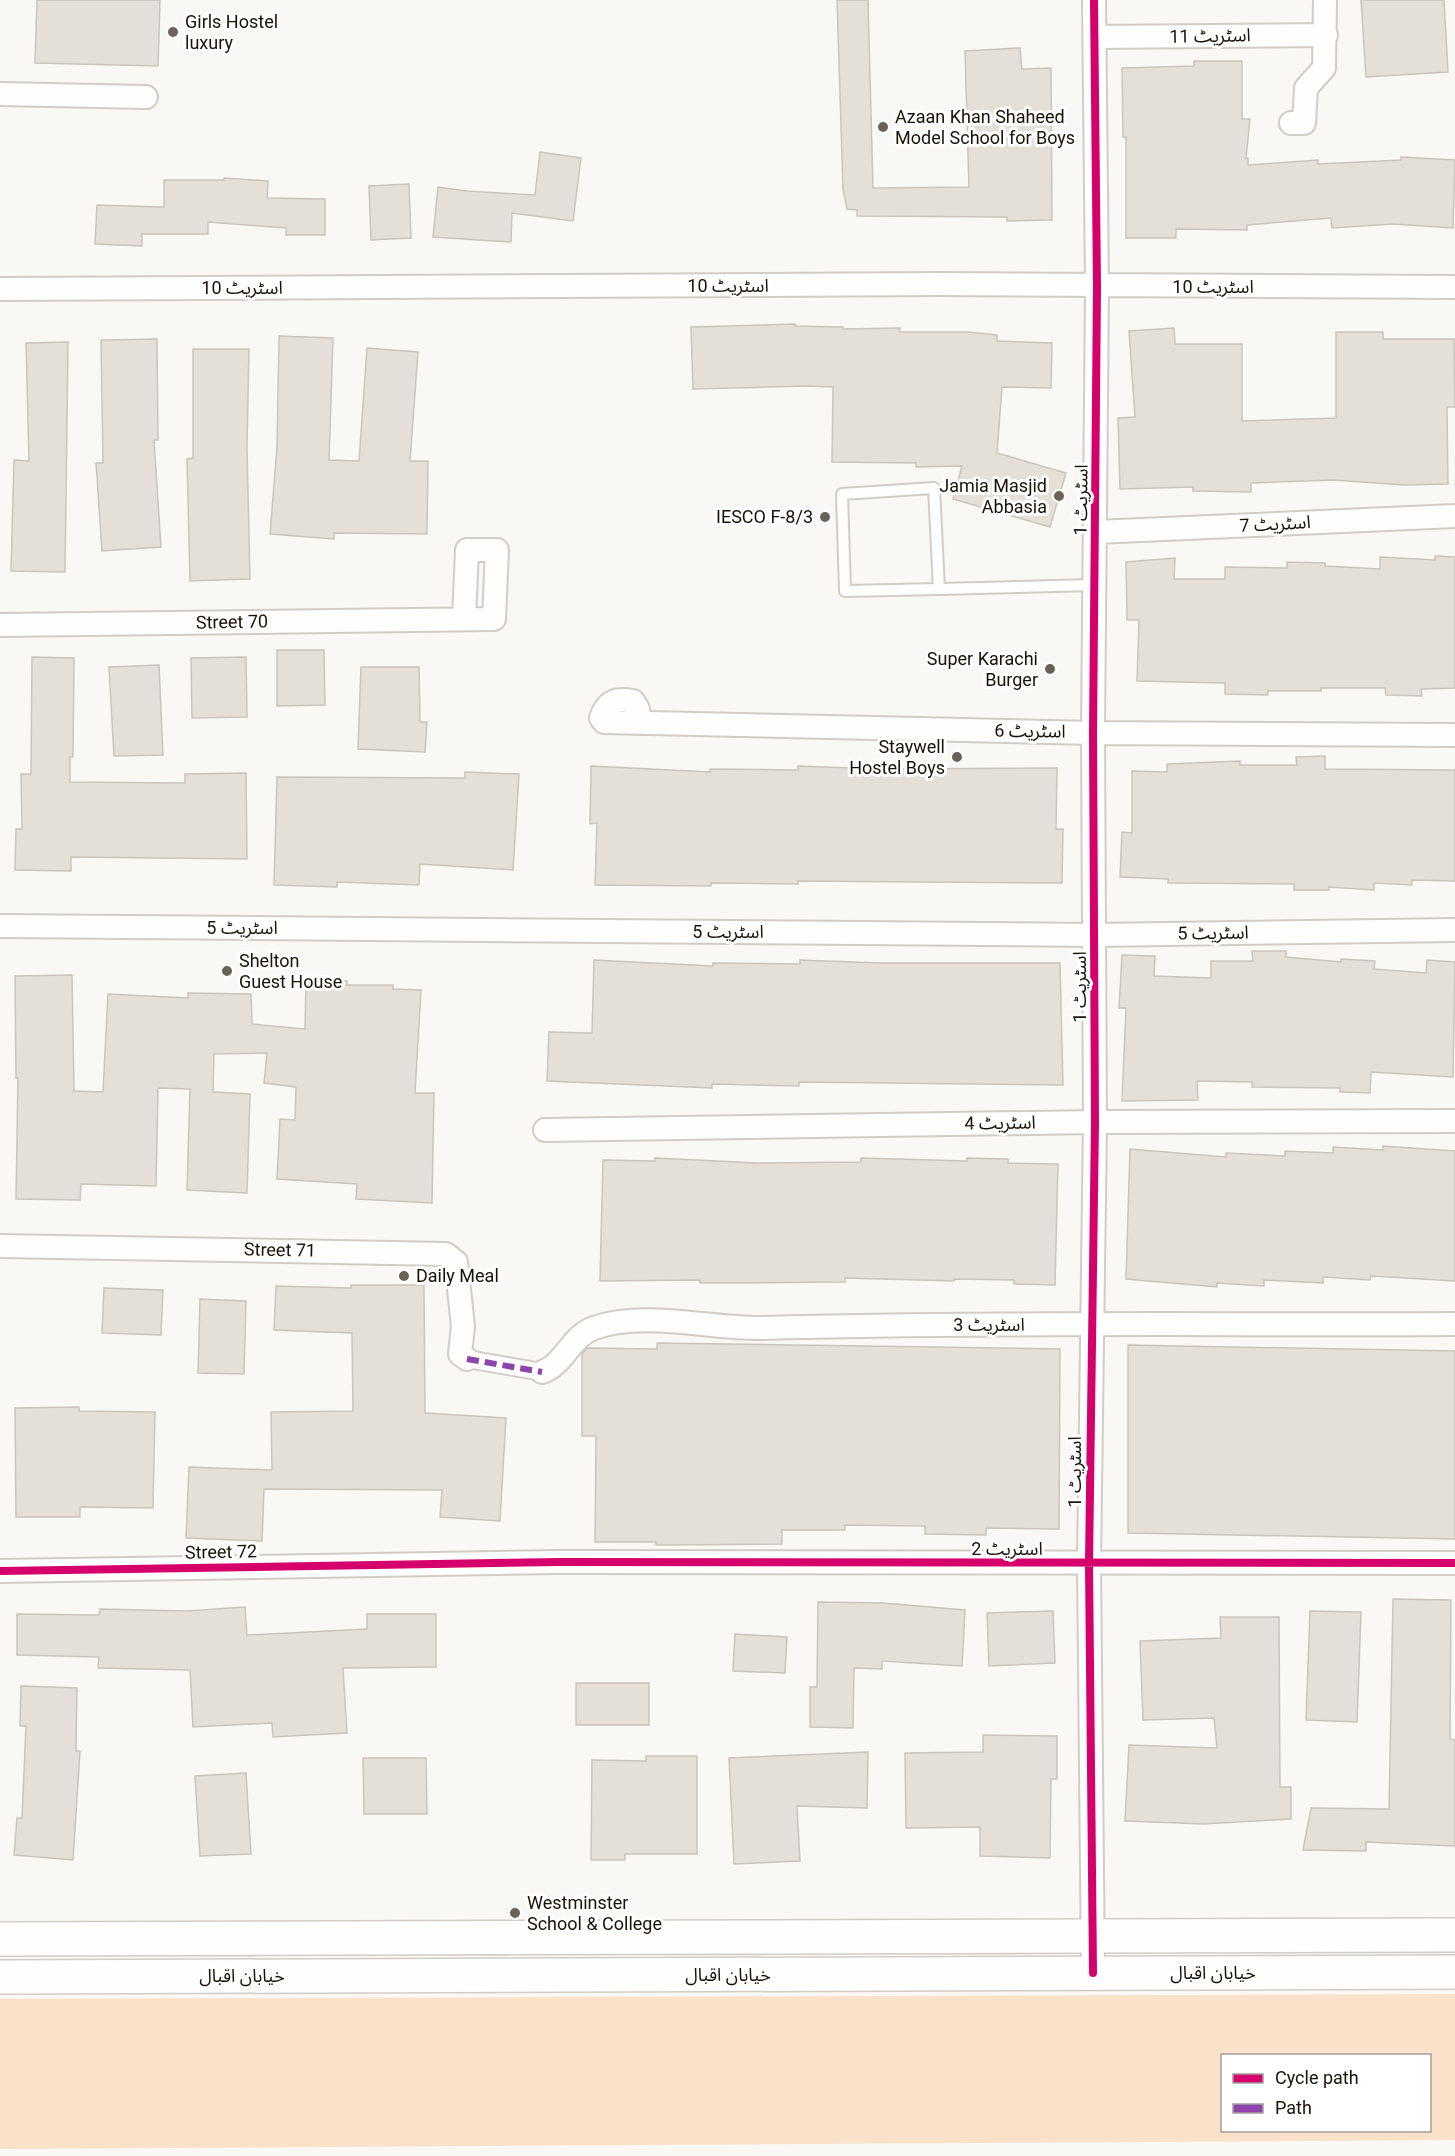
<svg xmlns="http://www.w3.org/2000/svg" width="1455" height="2156" font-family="Roboto,'Noto Sans Arabic',sans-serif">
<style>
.green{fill:#f9e1ca;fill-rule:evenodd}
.building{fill:#e4dfd8;stroke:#cac4bd;stroke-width:1.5}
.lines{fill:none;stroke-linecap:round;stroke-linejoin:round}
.service-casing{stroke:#d2ccc6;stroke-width:14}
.pedestrian-casing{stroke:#d2ccc6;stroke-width:20}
.minor-casing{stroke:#d2ccc6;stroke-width:26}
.primary-casing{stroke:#d2ccc6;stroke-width:36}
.service{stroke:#fefefe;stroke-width:10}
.pedestrian{stroke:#fefefe;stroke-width:16}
.minor{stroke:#fefefe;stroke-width:22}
.primary{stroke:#fefefe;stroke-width:33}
.quiet{stroke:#8e44ad;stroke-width:6;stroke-dasharray:12 6;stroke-linecap:butt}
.cycleway-casing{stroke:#fff;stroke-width:11}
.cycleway{stroke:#d6006c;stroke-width:8}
.poi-dot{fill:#68625a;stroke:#fff;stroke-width:2}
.labels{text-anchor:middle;stroke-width:6;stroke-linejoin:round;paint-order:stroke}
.poi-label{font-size:18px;fill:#1a1107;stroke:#fff;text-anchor:start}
.street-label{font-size:18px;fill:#1a1107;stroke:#fff}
</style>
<rect width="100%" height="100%" fill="#faf8f5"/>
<path class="green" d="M1455,1994V2140L0,2149V1999ZM1222,2056H1430V2130H1222Z"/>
<path class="building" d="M37,0H160L158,66L35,63Z
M837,0H868L873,188L969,187L965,51L1020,48L1022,69L1051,68L1052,220L1007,221V217L857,216V210L847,209L843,189Z
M1361,0H1444L1448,72L1366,77Z
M1194,61H1242V119H1250L1246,158H1248V165L1318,160V164L1401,160V157L1455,160L1453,228L1393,224L1332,228L1331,218L1247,225V230L1176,229V238H1126V137H1123L1122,68L1194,66Z
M540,152L581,158L573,221L512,213L511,242L433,237L438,187L467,191L535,195Z
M224,178L268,181L267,198L325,199V235H286V228L208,222V234H142V246L95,244L97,205L164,207V180H224Z
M409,184L411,238L371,240L369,186Z
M795,324L796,326L843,327V329L900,328V332H968L997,335V341L1052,343L1051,388L1002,387L997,453L1066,473L1050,527L953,499L962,466L916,467V463L832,462L833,387L807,386L693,389L691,327Z
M1174,328L1175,344H1242V421L1336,418V332H1383V339H1454L1455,407H1447L1448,484L1404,485L1333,480L1251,483V492L1193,491V487L1120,489L1118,418L1135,417L1129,331Z
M279,336L333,338L329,460L359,461L367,348L418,352L410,461H428L427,534L334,533V539L270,534L277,447Z
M157,339L158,440H154L161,547L102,551L96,463H103L101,340Z
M68,342L65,572L11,571L14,460L29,461L26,343Z
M193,349H249L247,446L250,579L190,581L187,459L193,458Z
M1435,556L1455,557V688L1421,689L1422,696L1386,695L1385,688H1321V691H1268V695L1225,694V683L1137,681L1139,620H1127L1126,562L1175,558L1174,579H1225V567L1287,568V562L1325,563V566L1380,569V557L1435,560Z
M277,650H324L325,705L277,706Z
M32,657L74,658L73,757H70V782L185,783V774L246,773L247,859L71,857V871L15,870L16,829H22L21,774H31Z
M246,657L247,717L192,718L191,658Z
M159,665L163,755L114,756L109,667Z
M361,667H419L420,722H427L425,752L358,749Z
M1325,756V769L1455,770V881L1412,880V885L1374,883V890L1329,887V890H1294V884L1168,883V879L1120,877L1122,832L1132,833V771L1167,772V764L1240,761V765H1297L1296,757Z
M591,766L710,772V769L798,770V766L879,769L1057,768L1056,829H1063L1062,883L798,881V884L711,883V886L595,885L597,823L590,824Z
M465,772L519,774L513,870L420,864L419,885L337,882V887L274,885L277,777L465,778Z
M1252,951H1286V957L1341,962V959L1375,961L1374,969L1426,973L1427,960L1455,962L1453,1077L1371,1072L1370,1093L1340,1092V1088L1252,1087V1082L1197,1081L1198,1100L1122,1101L1126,1008H1119L1122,955L1155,956L1154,976L1211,978V961H1253Z
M594,960L713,966V963L800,964V960L882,963H1060L1063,1085L799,1082V1086L712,1084V1088L547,1081L549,1032L592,1033Z
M72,975L74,1091L103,1092L108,994L188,998V993L251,994L252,1024L305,1029L306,980L347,981V985H393V989L421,990L415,1093H434L432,1203L356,1199L357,1184L277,1179L280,1119L295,1120L296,1087L264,1083L267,1053L214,1054L213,1092L250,1094L247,1193L187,1190L190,1089L158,1088L156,1186L81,1184L80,1200L16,1199L18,1078H16L15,976Z
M1383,1146L1455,1151V1281L1371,1276L1370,1280L1323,1277V1283L1264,1280V1286L1217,1283V1287L1126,1279L1130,1149L1226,1157V1153L1285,1156V1151L1333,1153V1147L1383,1150Z
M655,1158L758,1163L861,1162V1158L967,1161V1158L1008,1159V1163L1058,1164L1055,1285L1014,1284V1280L954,1279V1281L845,1278V1282L741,1283H700V1280L600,1281L603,1160L655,1161Z
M351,1285H424L425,1413L506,1418L500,1521L440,1517L442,1490L264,1489L262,1541L186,1538L189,1467L272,1470L271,1412L353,1411L352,1333L274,1330L276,1286L351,1288Z
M104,1288L163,1290L161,1335L102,1333Z
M200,1299L246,1301L244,1374L198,1373Z
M657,1343L1060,1349L1059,1529L986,1528V1535L925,1534V1526L845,1525V1530H782V1544L656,1545V1542H595L596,1436H582V1354L587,1348L657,1349Z
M1128,1345L1455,1351V1539L1128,1533Z
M79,1407V1411L155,1412L153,1508L80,1507V1517H16L15,1408Z
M1393,1599L1451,1600L1450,1739L1455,1740V1846L1366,1842V1851L1303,1850L1311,1808L1389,1809Z
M818,1602L883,1603L965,1610L962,1666L882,1661V1669L854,1668L853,1728L810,1727V1687H817Z
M245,1607L247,1635L367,1629V1614H436V1667L343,1668L347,1733L273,1737L272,1723L193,1727L190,1670L98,1668L99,1657L17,1655V1614L99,1615L100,1609L187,1611Z
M1053,1611L1055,1663L989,1666L987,1613Z
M1310,1611L1361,1612L1357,1722L1306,1720Z
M1220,1617H1279L1280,1787H1291V1819L1204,1824L1125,1821L1129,1745L1217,1748L1214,1718L1143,1720L1140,1641L1221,1638Z
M735,1634L787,1637L785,1673L733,1671Z
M576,1683H649V1725H576Z
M21,1686L77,1688L76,1751H80L73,1860L14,1855L17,1818H22L26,1726H20Z
M983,1735L1057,1736V1779H1051L1050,1858L980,1856V1827L906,1828L905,1753L983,1752Z
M868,1752L867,1808L797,1806L800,1861L734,1864L729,1758Z
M646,1756H697V1854H625V1860H591L592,1760L646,1761Z
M363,1758H426L427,1814H364Z
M246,1773L251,1854L200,1856L195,1776Z"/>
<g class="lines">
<defs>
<path id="service" d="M934,488L939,589L845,591L842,494Z
M939,589L1094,585"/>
<path id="pedestrian" d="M467,1359L542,1372"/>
<path id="minor" d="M1095,37L1326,35
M0,94L146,97
M1291,123H1304L1306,88L1324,68L1325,0
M0,289L940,284L1455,287
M1096,532L1455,516
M0,625L494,619L497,550H467L464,619
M640,723L638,709L633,701C616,698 607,701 601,718L604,722L1093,733L1455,735
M0,926L1096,935L1455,930
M545,1130L1095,1122L1455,1121
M0,1246L446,1254L456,1262L463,1326L460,1354L467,1359
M542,1372C563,1366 571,1336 594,1328C644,1310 710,1329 762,1328C993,1322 1224,1325 1455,1324
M0,1571L560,1562L1455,1563
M1093,1973L1089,1564L1095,1122L1093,733L1097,287L1094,0"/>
<path id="primary" d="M0,1939L1455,1935
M0,1977L1455,1972"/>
</defs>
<use href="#service" class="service-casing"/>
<use href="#pedestrian" class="pedestrian-casing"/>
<use href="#minor" class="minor-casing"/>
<use href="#primary" class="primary-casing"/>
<use href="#service" class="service"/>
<use href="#pedestrian" class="pedestrian"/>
<use href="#minor" class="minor"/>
<use href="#primary" class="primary"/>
<path class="quiet" d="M467,1359L542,1372"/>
<defs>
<path id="cycleway" d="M0,1571L560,1562L1455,1563
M1093,1973L1089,1564L1095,1122L1093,733L1097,287L1094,0"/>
</defs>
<use href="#cycleway" class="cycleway-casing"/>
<use href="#cycleway" class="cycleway"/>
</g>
<g class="poi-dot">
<circle cx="173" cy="32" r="6"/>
<circle cx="883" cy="127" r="6"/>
<circle cx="1059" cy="496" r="6"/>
<circle cx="825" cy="517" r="6"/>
<circle cx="1050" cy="669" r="6"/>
<circle cx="957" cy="757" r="6"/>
<circle cx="227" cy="971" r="6"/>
<circle cx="404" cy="1276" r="6"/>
<circle cx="515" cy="1913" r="6"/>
</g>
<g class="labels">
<g class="poi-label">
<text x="185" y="28">Girls Hostel<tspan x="185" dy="21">luxury</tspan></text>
<text x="895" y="123">Azaan Khan Shaheed<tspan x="895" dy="21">Model School for Boys</tspan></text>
<text x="1047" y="492" text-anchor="end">Jamia Masjid<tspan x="1047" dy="21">Abbasia</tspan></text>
<text x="813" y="523" text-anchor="end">IESCO F-8/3</text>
<text x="1038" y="665" text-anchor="end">Super Karachi<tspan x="1038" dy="21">Burger</tspan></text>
<text x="945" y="753" text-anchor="end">Staywell<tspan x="945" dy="21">Hostel Boys</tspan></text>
<text x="239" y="967">Shelton<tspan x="239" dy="21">Guest House</tspan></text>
<text x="416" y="1282">Daily Meal</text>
<text x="527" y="1909">Westminster<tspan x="527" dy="21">School &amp; College</tspan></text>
</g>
<g class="street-label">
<text transform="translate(1210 36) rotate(-1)" y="6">اسٹریٹ 11</text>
<text x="728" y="292">اسٹریٹ 10</text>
<text x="1213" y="293">اسٹریٹ 10</text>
<text x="242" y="294">اسٹریٹ 10</text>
<text transform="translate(1081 500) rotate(-89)" y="6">اسٹریٹ 1</text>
<text transform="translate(1275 524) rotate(-3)" y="6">اسٹریٹ 7</text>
<text transform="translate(232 622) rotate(-1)" y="6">Street 70</text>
<text transform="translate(1030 731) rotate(1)" y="6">اسٹریٹ 6</text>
<text x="242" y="934">اسٹریٹ 5</text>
<text x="728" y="938">اسٹریٹ 5</text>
<text transform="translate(1213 933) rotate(-1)" y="6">اسٹریٹ 5</text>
<text transform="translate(1080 987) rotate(-90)" y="6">اسٹریٹ 1</text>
<text transform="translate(1000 1123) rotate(-1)" y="6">اسٹریٹ 4</text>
<text transform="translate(280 1250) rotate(1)" y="6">Street 71</text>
<text x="989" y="1331">اسٹریٹ 3</text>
<text transform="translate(1075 1472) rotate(-90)" y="6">اسٹریٹ 1</text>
<text x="1007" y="1555">اسٹریٹ 2</text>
<text transform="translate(221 1552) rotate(-1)" y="6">Street 72</text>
<text x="1213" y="1979">خیابان اقبال</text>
<text x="728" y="1981">خیابان اقبال</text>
<text x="242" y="1982">خیابان اقبال</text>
</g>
</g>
<rect x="1221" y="2054" width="210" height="78" fill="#ffffff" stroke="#a3a09c" stroke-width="1.5"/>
<rect x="1233" y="2074" width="30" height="9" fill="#d6006c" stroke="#a3a09c" stroke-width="1.5"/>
<text x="1275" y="2084" font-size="18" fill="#1a1107">Cycle path</text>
<rect x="1233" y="2104" width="30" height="9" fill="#8e44ad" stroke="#a3a09c" stroke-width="1.5"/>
<text x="1275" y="2114" font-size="18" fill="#1a1107">Path</text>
</svg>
